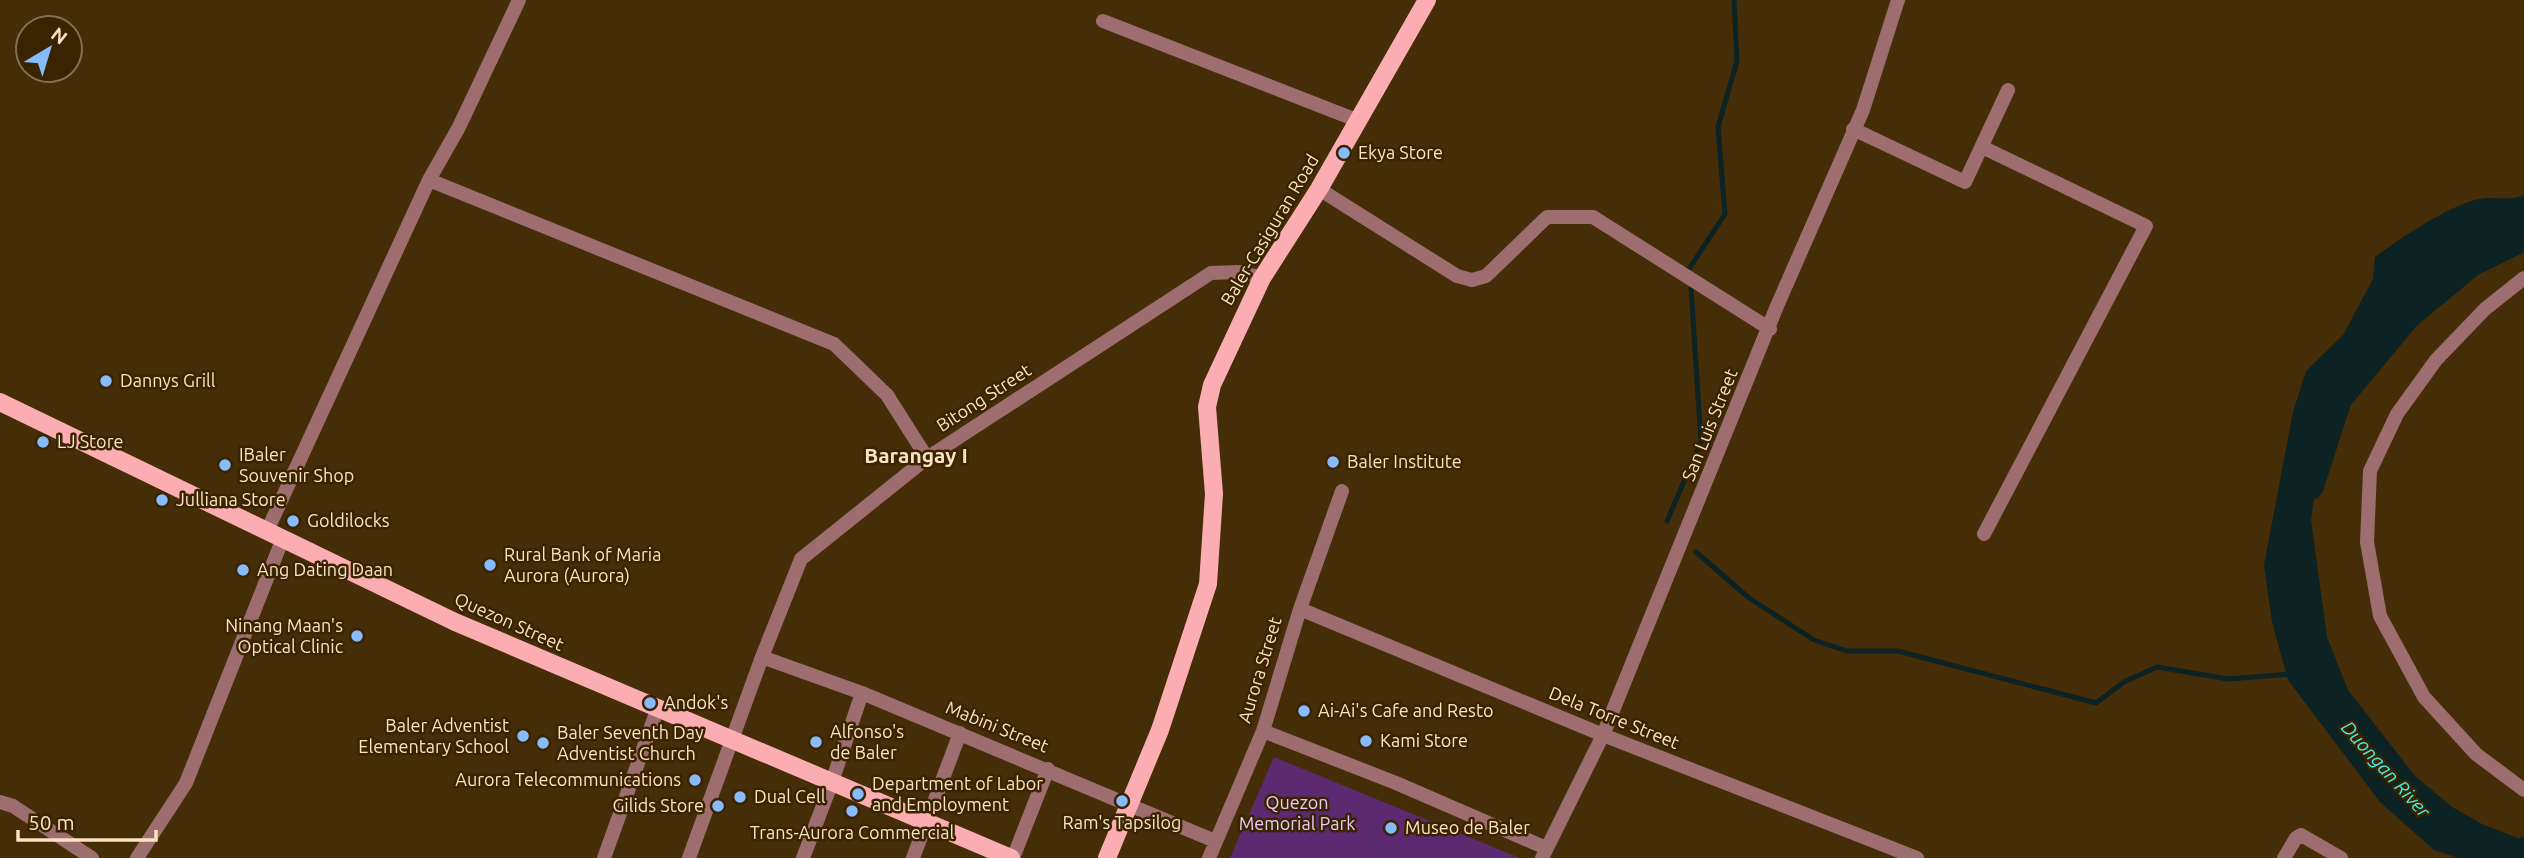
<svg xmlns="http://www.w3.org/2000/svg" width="2524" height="858" font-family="Ubuntu,sans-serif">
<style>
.green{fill:#5d2a72}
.water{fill:#0d2222}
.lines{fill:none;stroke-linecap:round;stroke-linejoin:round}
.stream{stroke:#0d2222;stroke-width:5}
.river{stroke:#0d2222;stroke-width:33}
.minor{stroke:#9d6d70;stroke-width:14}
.tertiary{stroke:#9d6d70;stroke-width:14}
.primary{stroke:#fbadb2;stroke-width:18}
.poi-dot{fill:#87bbfb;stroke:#3a2300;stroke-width:2.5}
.labels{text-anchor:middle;stroke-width:5;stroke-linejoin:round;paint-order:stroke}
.poi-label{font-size:18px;fill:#fbe2c1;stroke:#3a2300;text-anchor:start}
.street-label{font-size:18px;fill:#fbe2c1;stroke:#3a2300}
.park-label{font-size:18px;fill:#e8caf6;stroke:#3a2300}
.water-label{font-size:19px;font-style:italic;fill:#45eceb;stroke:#3a2300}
.quarter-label{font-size:21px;font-weight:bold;fill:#fbe2c1;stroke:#3a2300}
</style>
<rect width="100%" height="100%" fill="#442d07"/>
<path class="green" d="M1274,757L1520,858H1230Z"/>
<path class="water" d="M2524,195V236C2443,263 2384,324 2326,384L2321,451L2311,520L2327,637L2348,690L2415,776L2452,807L2482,824L2518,838L2524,837V858H2458L2434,850L2380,802L2288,680L2272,622L2264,565L2293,412L2306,371L2343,335L2373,279L2375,257C2399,239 2447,207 2475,200C2492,195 2507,202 2524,195Z"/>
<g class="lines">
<path class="stream" d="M1689,269L1725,214L1718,127L1737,61L1734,0
M1667,521L1701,442L1691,288
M1696,552L1749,598L1814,640L1847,651H1898L2096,703L2124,682L2157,667L2228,679L2291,674"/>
<path class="river" d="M2308,484L2336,397L2405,314L2469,261L2524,234"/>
<path class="minor" d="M1103,21L1359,121
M1853,129L1965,182L2008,90
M1982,147L2146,226L1984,534
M429,180L834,344L887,395L927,458
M1319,189L1457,276L1472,280L1486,276L1547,217H1593L1770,329
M2524,278L2485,309L2436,360L2397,414L2370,471L2367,542L2380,616L2424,697L2476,754L2524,790
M267,531L429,180L459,127L519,0
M1300,609L1603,735L1917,858
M762,657L862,693L1215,841
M1263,731L1396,783L1546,848
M832,782L862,693
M0,802L13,806L92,858
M137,858L186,783L283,538
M604,858L657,710
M689,858L762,657L801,559L927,458L1211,273L1240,272L1262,278
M913,858L960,733
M1013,858L1048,769
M1209,858L1263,731L1300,609L1342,491
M1542,858L1603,735L1777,306L1863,110L1898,0
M2284,858L2296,838L2301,835L2341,858"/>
<path class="tertiary" d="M803,858L832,782"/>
<path class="primary" d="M0,402L455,622L1011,858
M1107,858L1160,730L1208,584L1214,494L1207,407L1212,385L1262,278L1319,189L1427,0"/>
</g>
<g class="poi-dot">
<circle cx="1344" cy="153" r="7"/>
<circle cx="106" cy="381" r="7"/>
<circle cx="43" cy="442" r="7"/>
<circle cx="1333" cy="462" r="7"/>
<circle cx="225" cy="465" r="7"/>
<circle cx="162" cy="500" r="7"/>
<circle cx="293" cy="521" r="7"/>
<circle cx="490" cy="565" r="7"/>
<circle cx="243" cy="570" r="7"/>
<circle cx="357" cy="636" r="7"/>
<circle cx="650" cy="703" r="7"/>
<circle cx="1304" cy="711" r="7"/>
<circle cx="523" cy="736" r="7"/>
<circle cx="1366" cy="741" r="7"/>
<circle cx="816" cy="742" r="7"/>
<circle cx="543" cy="743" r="7"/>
<circle cx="695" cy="780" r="7"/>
<circle cx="858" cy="794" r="7"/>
<circle cx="740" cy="797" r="7"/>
<circle cx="1122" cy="801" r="7"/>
<circle cx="718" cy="806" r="7"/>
<circle cx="852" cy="811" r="7"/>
<circle cx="1391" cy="828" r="7"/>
</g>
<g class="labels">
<g class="poi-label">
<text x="1358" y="159">Ekya Store</text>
<text x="120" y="387">Dannys Grill</text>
<text x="57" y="448">LJ Store</text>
<text x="239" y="461">IBaler<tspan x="239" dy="21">Souvenir Shop</tspan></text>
<text x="1347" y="468">Baler Institute</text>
<text x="176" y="506">Julliana Store</text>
<text x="307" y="527">Goldilocks</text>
<text x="504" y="561">Rural Bank of Maria<tspan x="504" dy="21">Aurora (Aurora)</tspan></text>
<text x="257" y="576">Ang Dating Daan</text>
<text x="343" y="632" text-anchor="end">Ninang Maan's<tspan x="343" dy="21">Optical Clinic</tspan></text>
<text x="664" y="709">Andok's</text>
<text x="1318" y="717">Ai-Ai's Cafe and Resto</text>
<text x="509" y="732" text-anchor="end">Baler Adventist<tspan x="509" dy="21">Elementary School</tspan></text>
<text x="830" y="738">Alfonso's<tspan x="830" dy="21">de Baler</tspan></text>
<text x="557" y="739">Baler Seventh Day<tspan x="557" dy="21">Adventist Church</tspan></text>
<text x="1380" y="747">Kami Store</text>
<text x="681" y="786" text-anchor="end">Aurora Telecommunications</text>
<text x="872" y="790">Department of Labor<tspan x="872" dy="21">and Employment</tspan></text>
<text x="754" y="803">Dual Cell</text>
<text x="704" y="812" text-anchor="end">Gilids Store</text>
<text x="1122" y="829" text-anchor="middle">Ram's Tapsilog</text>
<text x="1405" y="834">Museo de Baler</text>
<text x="852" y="839" text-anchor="middle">Trans-Aurora Commercial</text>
</g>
<g class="street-label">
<text transform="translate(1270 230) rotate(-59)" y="6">Baler-Casiguran Road</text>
<text transform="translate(984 398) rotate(-33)" y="6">Bitong Street</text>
<text transform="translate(1710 425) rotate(-68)" y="6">San Luis Street</text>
<text transform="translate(509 622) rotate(24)" y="6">Quezon Street</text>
<text transform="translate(1260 670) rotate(-73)" y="6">Aurora Street</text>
<text transform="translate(1614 718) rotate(22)" y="6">Dela Torre Street</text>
<text transform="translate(997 727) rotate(22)" y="6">Mabini Street</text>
</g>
<g class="park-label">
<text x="1297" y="809">Quezon<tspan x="1297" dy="21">Memorial Park</tspan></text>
</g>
<g class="water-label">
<text transform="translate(2386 769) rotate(48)" y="7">Duongan River</text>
</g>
<g class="quarter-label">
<text x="916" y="463">Barangay I</text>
</g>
</g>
<g transform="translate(49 49) rotate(38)"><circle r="33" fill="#3a2300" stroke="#876f4d" stroke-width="2"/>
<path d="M0-5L12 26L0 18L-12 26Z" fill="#87bbfb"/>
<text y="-10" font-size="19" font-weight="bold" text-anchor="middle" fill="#fbe2c1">N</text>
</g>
<path d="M18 830v10h138v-10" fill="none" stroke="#fbe2c1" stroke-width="3.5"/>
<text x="28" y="830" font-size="21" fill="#fbe2c1" stroke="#3a2300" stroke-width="5" paint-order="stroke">50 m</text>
</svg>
